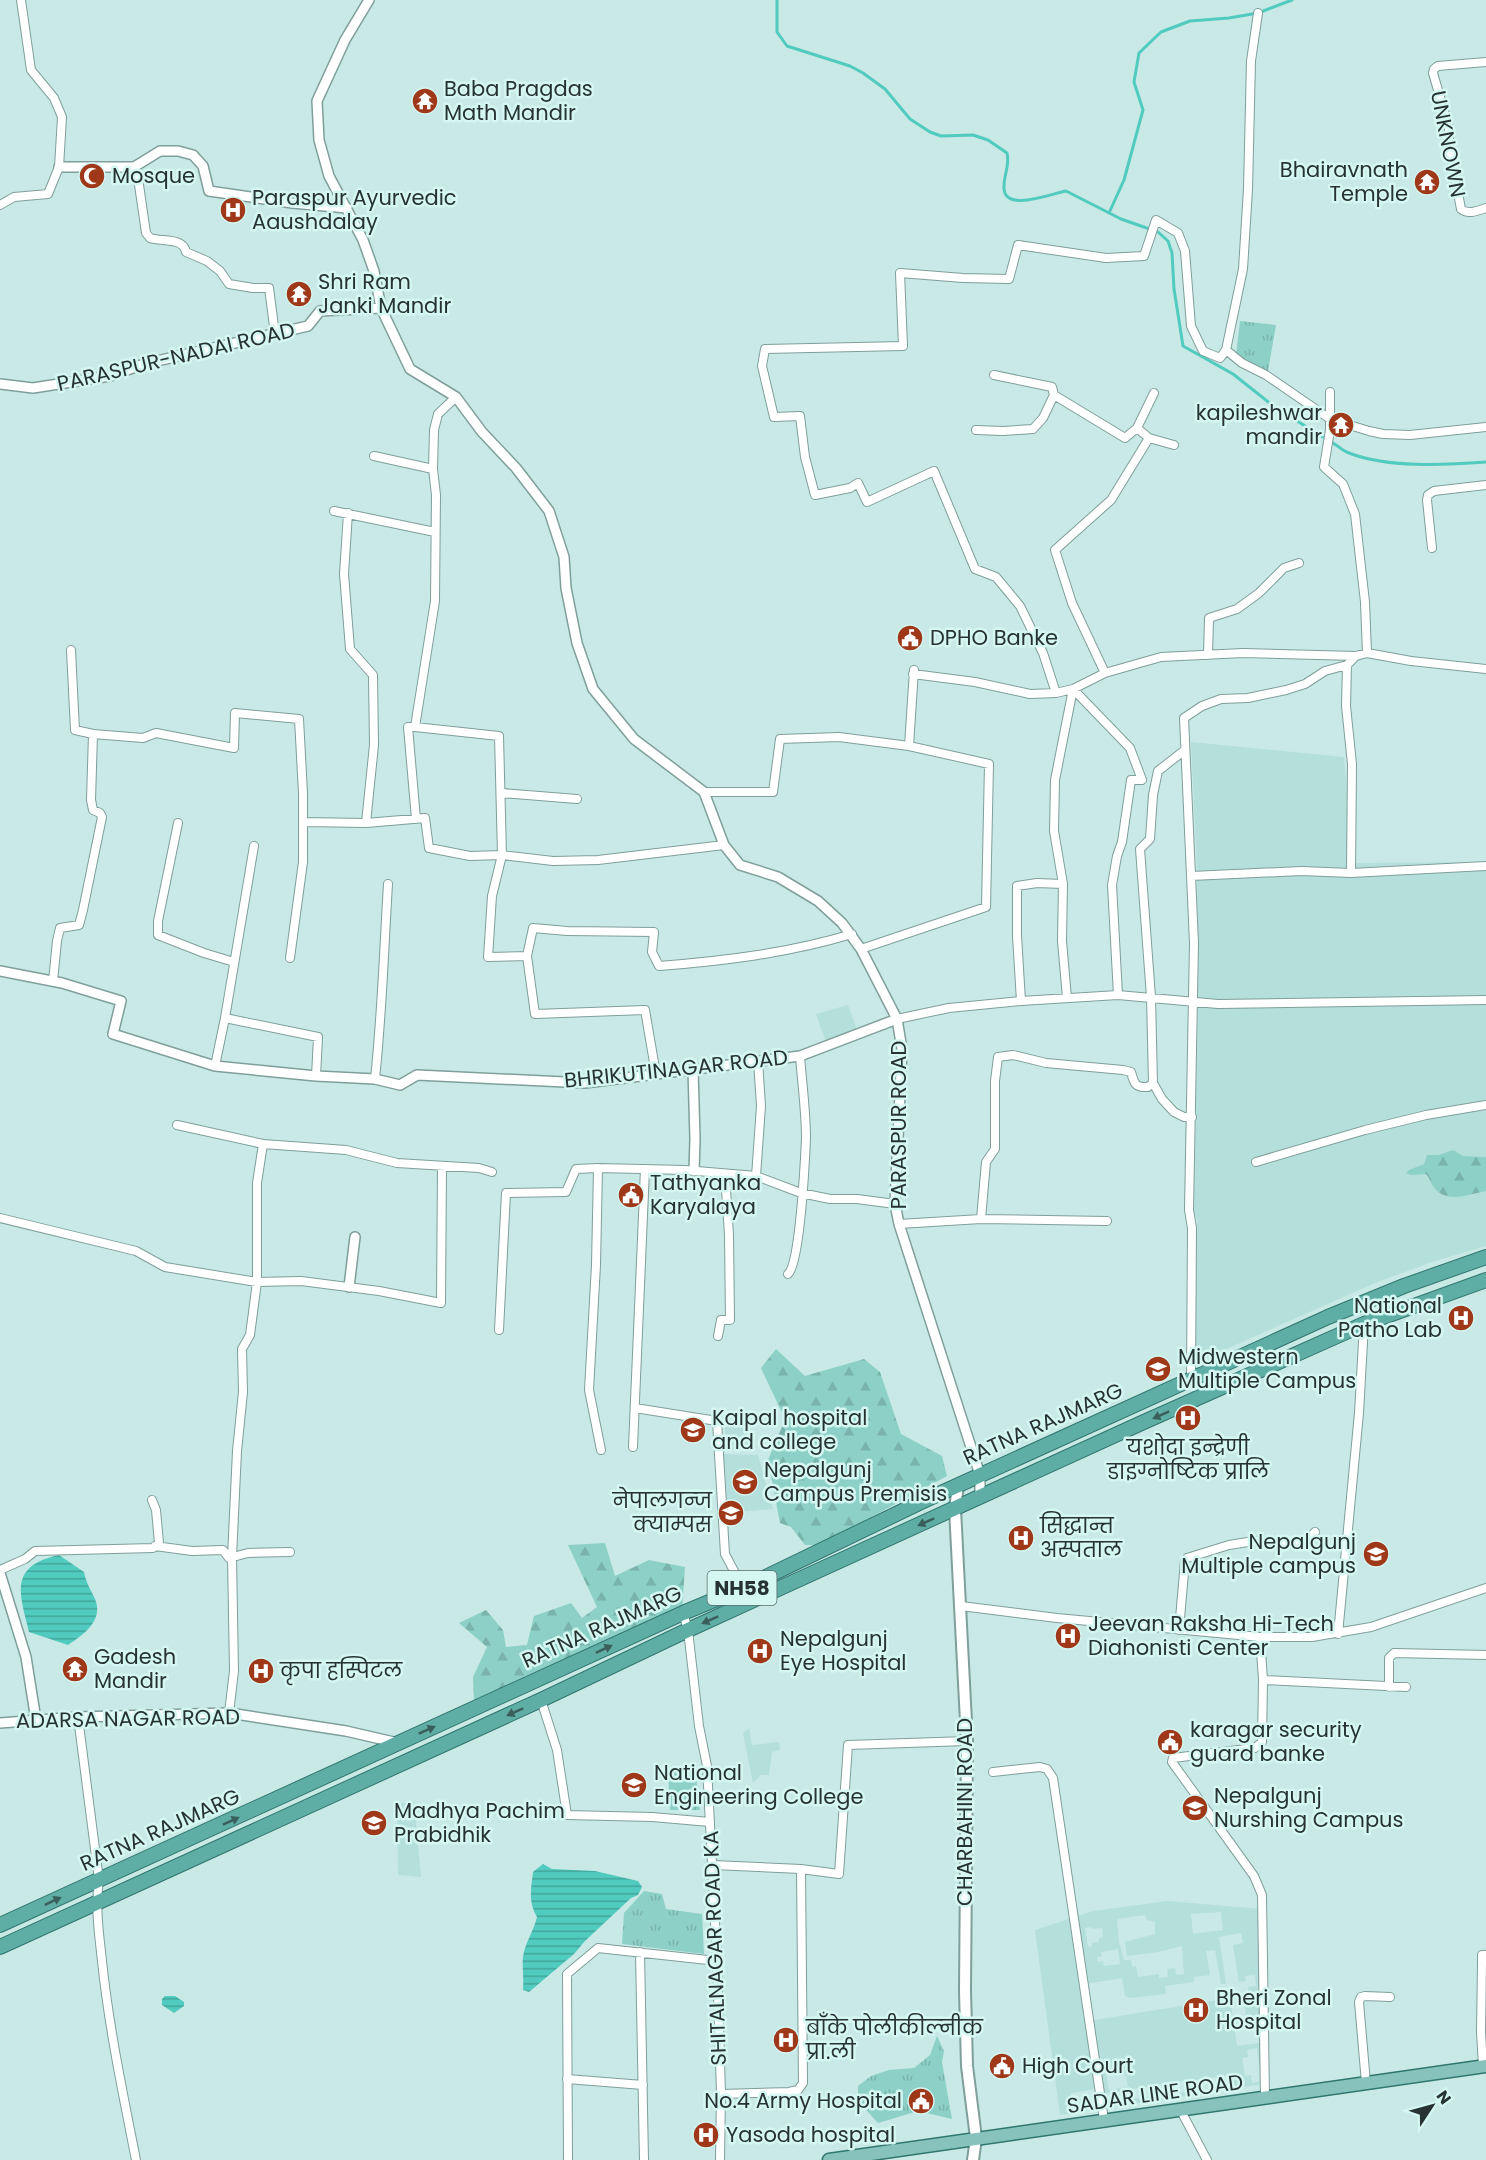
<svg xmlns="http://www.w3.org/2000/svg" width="1486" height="2160" font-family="Poppins,'Noto Sans Devanagari',sans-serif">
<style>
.built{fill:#b5dfda;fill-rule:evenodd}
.forest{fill:url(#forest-firs)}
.park{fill:url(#park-tufts)}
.water{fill:url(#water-rules)}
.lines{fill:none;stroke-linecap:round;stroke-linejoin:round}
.stream{stroke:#51cbbf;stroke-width:3}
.minor-casing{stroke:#7f9f9a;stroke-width:10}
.tertiary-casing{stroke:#7f9f9a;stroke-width:12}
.secondary-casing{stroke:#7f9f9a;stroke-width:14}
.primary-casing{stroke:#31766f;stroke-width:15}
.trunk-casing{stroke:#31766f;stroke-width:16}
.minor{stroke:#fff;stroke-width:8}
.tertiary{stroke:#fff;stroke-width:9}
.secondary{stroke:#fff;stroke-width:10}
.primary{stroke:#87c2bc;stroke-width:12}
.trunk{stroke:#5faea6;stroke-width:14}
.oneway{fill:#3a5e5b}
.labels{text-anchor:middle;stroke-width:5;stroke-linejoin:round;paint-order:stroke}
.shield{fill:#d5f7f2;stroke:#5a6e6c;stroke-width:1.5}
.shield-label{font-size:20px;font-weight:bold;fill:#263332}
.poi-label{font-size:21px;fill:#263332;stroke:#d5f7f2;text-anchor:start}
.street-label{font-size:21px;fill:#263332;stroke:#d5f7f2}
</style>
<defs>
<pattern id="forest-firs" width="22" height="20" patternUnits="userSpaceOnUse" patternTransform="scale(1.5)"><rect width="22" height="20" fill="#8cd0c7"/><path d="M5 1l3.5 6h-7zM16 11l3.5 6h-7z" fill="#79b3ab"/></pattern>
<pattern id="park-tufts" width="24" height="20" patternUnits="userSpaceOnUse" patternTransform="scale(1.5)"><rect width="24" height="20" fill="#8cd0c7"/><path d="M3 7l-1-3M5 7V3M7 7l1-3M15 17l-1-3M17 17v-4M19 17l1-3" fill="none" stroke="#79b3ab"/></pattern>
<pattern id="water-rules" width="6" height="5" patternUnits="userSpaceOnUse" patternTransform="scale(1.5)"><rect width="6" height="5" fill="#51cbbf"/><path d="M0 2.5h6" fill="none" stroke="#43a59c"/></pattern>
</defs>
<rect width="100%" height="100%" fill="#c8e9e5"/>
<path class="built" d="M1191,742L1344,757L1353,863L1486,862V1246L1432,1262L1375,1283L1195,1363L1194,1231L1198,1222L1194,1212L1198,1009L1197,870Z
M848,1005L857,1030L826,1042L816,1014Z
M732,1421L749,1432L751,1446L748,1449L725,1450V1423Z
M722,1454L758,1455L773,1509L726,1513Z
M749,1728L752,1745L779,1742L780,1750L772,1752L769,1775H761L753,1783L743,1733Z
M414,1802L421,1877L398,1875L397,1804Z
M1167,1901L1260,1909L1263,2084L1060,2115L1035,1930L1093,1911ZM1221,1912L1223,1930L1193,1934L1191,1914ZM1145,1915L1147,1920L1155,1922V1934L1125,1942L1127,1956L1158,1952L1182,1946L1184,1974L1176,1975L1175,1968L1167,1969L1168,1977L1159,1978V1974L1138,1977L1136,1966L1132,1967L1131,1960H1124L1119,1942L1117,1919ZM1091,1927L1092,1929L1102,1928L1103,1937L1099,1938V1942L1092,1943V1946L1088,1947L1085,1928ZM1241,1933L1243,1943L1233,1945L1239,1982L1246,1981L1245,1976L1255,1975L1256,1986L1248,1987V1991L1243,1992L1247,2023L1256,2022L1259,2043L1237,2046L1230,1998L1089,2021L1085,1984L1122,1978L1125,1996L1130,1998L1166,1994L1165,1986L1194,1982V1977L1210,1975L1206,1951L1215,1950L1221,1984H1226L1219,1937ZM1118,1949L1120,1964L1104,1966L1103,1961L1098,1962L1097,1957L1102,1956L1101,1952ZM1257,2048L1261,2081L1252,2083L1251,2075L1245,2076L1242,2058L1248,2057L1247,2050ZM1117,2071L1118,2076L1126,2075L1128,2087L1109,2090L1106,2073ZM1230,2075L1232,2086L1198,2091L1196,2080ZM1184,2081L1185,2092L1107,2102V2093ZM1096,2089L1099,2105L1074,2109L1071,2093Z"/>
<path class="forest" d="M1453,1150L1463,1156L1486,1157V1191C1469,1194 1445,1205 1433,1186C1430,1182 1430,1178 1426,1174L1411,1175L1406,1173L1409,1170L1424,1164L1427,1155H1439Z
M776,1349L805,1376L864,1359L880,1372L901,1434L942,1456L947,1476L820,1545H805L791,1527L780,1523L768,1460L785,1419L761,1368Z
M605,1543L615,1576L649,1560L685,1567L682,1610L474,1700L473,1677L487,1647L459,1623L486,1610L503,1630L506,1647L527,1645L534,1616L571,1603L582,1618L597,1607L568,1545Z"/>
<path class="park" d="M1240,321L1276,325L1268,371L1236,355Z
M668,1769H695L700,1810H670Z
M644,1891L662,1894L666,1909L702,1914L704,1954L622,1944L624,1913Z
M937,2036L944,2051L942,2062L952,2119L918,2111L878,2123L858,2101V2086L871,2076L889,2070L914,2068L930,2055Z"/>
<path class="water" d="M59,1555L84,1572C86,1583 91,1590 95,1599C104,1621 83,1635 68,1645L29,1632C19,1592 9,1566 59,1555Z
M543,1864L552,1869L595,1871L638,1881L642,1887L638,1895L631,1898L585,1941L574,1954L529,1992L523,1990C524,1979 522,1967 523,1957C525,1942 534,1931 537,1917C528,1902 531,1889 533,1872Z
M165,1996H175L184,2002V2006L174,2013L162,2005V1999Z"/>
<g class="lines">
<path class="stream" d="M777,0V32L787,46L850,66L863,73L885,89L910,119L930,132L941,136L973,135L988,140L1007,153C1010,166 1004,174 1004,186C1002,214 1053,193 1066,191L1121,219L1158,232L1168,241L1172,253L1174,289L1183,346L1233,374L1276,408L1323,437
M1109,213L1124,180L1143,110L1134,82L1139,53L1161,32L1190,21L1229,18L1258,13L1292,0
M1333,443C1338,446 1343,451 1349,453C1387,468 1446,465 1486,462"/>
<defs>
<path id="minor" d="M1258,13L1251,61L1248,189L1243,269L1226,350L1242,363L1266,375L1330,419L1369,431L1383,434L1410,435L1486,427
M1486,62L1438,66L1434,69L1433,73L1449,128V145L1461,209C1468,215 1477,211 1486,208
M134,167L138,178L146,233L150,238C162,242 183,237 186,252L207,261L220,271L229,284L253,288H269L275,334
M0,205L14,197L48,194L59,167L62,117L54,98L31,70L21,0
M994,375L1052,387L1054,395
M1330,392V430L1324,467L1343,484L1355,514L1365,602L1367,653
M976,430L1003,431L1033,429L1043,418L1054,395L1125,438L1137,428
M1149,438L1137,428L1154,393
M374,456L433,469
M334,511L435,532
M348,513L344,574L350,649L373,675L374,745L366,823L425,818L429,848L470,856L502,855L499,736L415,727L435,601L436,495L433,469L434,430L438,414L456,397
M1432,548L1427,500L1428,495L1434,491L1486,485
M1208,655L1209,618L1237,609L1259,593L1284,568L1299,563
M1347,665L1346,706L1352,764L1351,873L1486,866
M1105,673L1072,603L1055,550L1111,500L1149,438L1174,445
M913,674L975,682L1030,694L1056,693L1073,689L1105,673L1161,657L1243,653L1356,656L1367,653L1411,661L1486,669
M1056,693L1043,653L1020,606L996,577L975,569L934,471L867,502L858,483L850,488L815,495L805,457L800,416L774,417L762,366L765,349L903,346L900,273L963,278L1009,279L1018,245L1106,258L1144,256L1156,220L1178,233L1185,251L1191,326L1203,351L1220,358L1226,350
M415,727H408L416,819
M93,734L143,738L156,733L234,748L235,713L299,719L303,793V862L290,958
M1185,750L1158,771L1153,795L1150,839L1140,849L1151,997L1153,1083L1162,1099L1174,1112L1184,1117H1192
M704,792H773L780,739L839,737L909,746
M502,793L577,799
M303,822L366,823
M178,823L158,921V935L204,953L234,962
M724,845L598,860L553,861L502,855L492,896L488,957L527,956L533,928L567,931L654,932L652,952L659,966C724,961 789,953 852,934
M1191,876L1302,871L1351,873
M861,949L986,907L989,764L909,746L914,670
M527,956L535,1014L645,1010L656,1074
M53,981L57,941L60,928L79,925L83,910L102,817L100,813L93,810L91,800L93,734L75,730L71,650
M1067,998L1062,941L1063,884L1054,831L1055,780L1073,689L1130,748L1142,780H1131L1122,842L1117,856L1112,885L1118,995
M1021,1001L1017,936V886L1037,883L1063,884
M225,1018L318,1037L316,1076
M897,1019L949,1008L1021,1001L1118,995L1218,1004L1486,1000
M215,1066L225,1018L254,846
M375,1079C382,1014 384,949 388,884
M177,1125L263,1144
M1256,1162L1365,1130L1426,1115L1486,1105
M756,1176L761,1106L758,1061
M0,1218L136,1251L165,1267L257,1282L301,1281L379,1291L441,1303L442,1166
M981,1219L986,1162L995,1149V1081L998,1057L1013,1055L1046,1063L1123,1070L1131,1072C1134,1083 1135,1088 1148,1087L1153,1083
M899,1224L981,1219L1107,1221
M788,1274C800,1264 805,1160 806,1139C806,1111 802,1083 800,1056
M499,1330L506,1193L566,1192L576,1169L598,1168
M718,1336L721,1320H730L729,1235L725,1174
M1191,1381L1192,1228L1189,1210L1194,943L1184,718L1202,706L1221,699L1248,698L1286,690L1305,684L1325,671L1347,665L1356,656
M635,1408L717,1421L725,1554L743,1588
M633,1447L645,1169
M601,1450L589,1390L596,1265L598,1168L685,1170L756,1176L801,1193L830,1199H857L895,1204
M155,1546L192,1551L223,1550L229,1558L248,1553L290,1552
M0,1570L25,1559L35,1551L153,1548L159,1543L156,1510L152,1500
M961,1606L1057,1618L1260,1637L1263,1680L1262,1742L1255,1748L1173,1758L1172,1762L1254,1876L1262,1895L1265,2098
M683,1613L688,1630L699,1726L707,1766L717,1961L721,2094L720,2160
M1179,1630L1185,1561L1187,1558L1229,1545L1254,1541L1297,1544L1308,1539L1315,1532
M1338,1634L1359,1413L1364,1324
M1260,1637H1312L1371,1627L1486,1588
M1263,1680L1406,1687
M1389,1687V1658L1394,1653L1486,1655
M541,1700L557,1750L567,1815L652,1817L710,1822
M229,1713L234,1671L232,1557L237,1451L243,1392L242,1349L250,1335L257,1282V1183L263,1144L346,1150L397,1163L479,1168L492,1172
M78,1717L99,1880C95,1908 99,1933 102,1961C109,2028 123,2094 136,2160
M993,1772L1040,1767L1047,1769L1053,1778L1104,2120
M713,1865L801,1869L803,2083L798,2090L789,2092L721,2094
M801,1869L839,1874L848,1745L967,1741
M640,1952L644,2160
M1483,2066L1481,2032L1482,1964V1955H1486
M567,2079L643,2085
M1366,2083L1359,2002L1361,1997L1365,1996L1390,1997
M1181,2111L1207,2160
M568,2160L567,1974L598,1948L717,1961"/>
<path id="tertiary" d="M369,0L345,40L317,101L319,140L329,176L363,240L374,271L381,308L410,369L456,397L482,432L516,468L549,511L564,557L566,588L577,643L593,689L634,739L704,792L724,845L740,865L778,877L818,901L842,923L861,949L897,1019L902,1049L895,1204L899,1224L980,1475V1498
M59,167H134L160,151H178L193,155L203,166L209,191L292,203L347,208
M0,384L33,388L110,376L144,364L308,326L320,311L381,308
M0,971L62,983L121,1001L113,1034L215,1066L316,1076L375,1079L400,1085L417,1075L585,1083L800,1056L897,1019
M693,1069L695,1139L694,1171
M349,1287L355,1237
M0,1573L26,1657L36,1720
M0,1723L78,1717L229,1713L346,1731L398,1743"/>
<path id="secondary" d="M958,1485L955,1509L967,1741L965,1991L967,2066L976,2138L973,2160"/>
<path id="primary" d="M829,2160L1486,2066"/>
<path id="trunk" d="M0,1925L683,1613L743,1588L919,1503L1328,1317L1404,1286L1486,1257
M0,1947L541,1700L688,1630L1146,1421L1364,1324L1486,1280"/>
</defs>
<use href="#minor" class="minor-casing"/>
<use href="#tertiary" class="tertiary-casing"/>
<use href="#secondary" class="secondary-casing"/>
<use href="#primary" class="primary-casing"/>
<use href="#trunk" class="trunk-casing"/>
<use href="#minor" class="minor"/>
<use href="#tertiary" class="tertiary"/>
<use href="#secondary" class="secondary"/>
<use href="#primary" class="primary"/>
<use href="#trunk" class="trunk"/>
</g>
<defs><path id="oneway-solid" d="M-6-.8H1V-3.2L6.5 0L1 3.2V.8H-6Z" transform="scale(1.5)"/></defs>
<g class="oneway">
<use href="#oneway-solid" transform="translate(1161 1415) rotate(156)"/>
<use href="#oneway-solid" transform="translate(926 1522) rotate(156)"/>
<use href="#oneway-solid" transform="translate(710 1620) rotate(156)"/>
<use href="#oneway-solid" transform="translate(604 1649) rotate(-25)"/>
<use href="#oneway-solid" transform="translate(515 1712) rotate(156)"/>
<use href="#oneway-solid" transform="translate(427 1730) rotate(-24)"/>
<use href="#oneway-solid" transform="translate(231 1821) rotate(-24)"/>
<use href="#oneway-solid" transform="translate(53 1901) rotate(-25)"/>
</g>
<defs>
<symbol id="temple-disc" viewBox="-11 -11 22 22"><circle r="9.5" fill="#9f3719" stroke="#d5f7f2"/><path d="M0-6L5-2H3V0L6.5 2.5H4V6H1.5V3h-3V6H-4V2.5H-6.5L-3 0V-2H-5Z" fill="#fff"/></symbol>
<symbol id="mosque-disc" viewBox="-11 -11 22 22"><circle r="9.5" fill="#9f3719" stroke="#d5f7f2"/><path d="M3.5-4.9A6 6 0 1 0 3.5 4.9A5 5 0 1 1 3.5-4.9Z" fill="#fff"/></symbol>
<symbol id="hospital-disc" viewBox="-11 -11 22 22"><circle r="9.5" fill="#9f3719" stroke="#d5f7f2"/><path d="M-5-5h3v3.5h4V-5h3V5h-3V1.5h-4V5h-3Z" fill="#fff"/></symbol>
<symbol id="civic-disc" viewBox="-11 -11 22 22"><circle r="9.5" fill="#9f3719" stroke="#d5f7f2"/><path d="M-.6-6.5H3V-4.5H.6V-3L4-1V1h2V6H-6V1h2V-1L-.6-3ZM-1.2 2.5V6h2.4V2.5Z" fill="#fff"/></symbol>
<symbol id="university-disc" viewBox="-11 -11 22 22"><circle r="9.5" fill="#9f3719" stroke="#d5f7f2"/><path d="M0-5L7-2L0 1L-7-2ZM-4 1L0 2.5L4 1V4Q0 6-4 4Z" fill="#fff"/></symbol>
</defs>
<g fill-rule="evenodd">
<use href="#temple-disc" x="410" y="86" width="30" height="30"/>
<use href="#mosque-disc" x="77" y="161" width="30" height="30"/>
<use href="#temple-disc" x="1412" y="167" width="30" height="30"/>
<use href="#hospital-disc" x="218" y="195" width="30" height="30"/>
<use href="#temple-disc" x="284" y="279" width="30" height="30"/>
<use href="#temple-disc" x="1326" y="410" width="30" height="30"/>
<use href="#civic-disc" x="895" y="623" width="30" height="30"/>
<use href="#civic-disc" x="616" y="1180" width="30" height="30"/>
<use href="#hospital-disc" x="1446" y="1303" width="30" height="30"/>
<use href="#university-disc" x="1143" y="1354" width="30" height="30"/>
<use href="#hospital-disc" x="1173" y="1403" width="30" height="30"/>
<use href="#university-disc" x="678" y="1415" width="30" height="30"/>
<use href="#university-disc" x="730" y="1467" width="30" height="30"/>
<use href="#university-disc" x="716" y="1498" width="30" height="30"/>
<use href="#hospital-disc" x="1006" y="1523" width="30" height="30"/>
<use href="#university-disc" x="1361" y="1539" width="30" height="30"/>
<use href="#hospital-disc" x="1053" y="1621" width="30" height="30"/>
<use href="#hospital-disc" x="745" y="1636" width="30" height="30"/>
<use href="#temple-disc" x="60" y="1654" width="30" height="30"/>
<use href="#hospital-disc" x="246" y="1656" width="30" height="30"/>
<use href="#civic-disc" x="1155" y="1727" width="30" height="30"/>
<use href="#university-disc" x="619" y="1770" width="30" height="30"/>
<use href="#university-disc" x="1180" y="1793" width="30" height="30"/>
<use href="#university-disc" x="359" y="1808" width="30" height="30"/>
<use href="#hospital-disc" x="1181" y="1995" width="30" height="30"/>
<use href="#hospital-disc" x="771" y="2025" width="30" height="30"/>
<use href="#civic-disc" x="987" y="2051" width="30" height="30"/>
<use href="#civic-disc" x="906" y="2086" width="30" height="30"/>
<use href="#hospital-disc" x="691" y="2120" width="30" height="30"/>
</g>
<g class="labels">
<rect class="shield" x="707.5" y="1571" width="69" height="34" rx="4.5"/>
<g class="shield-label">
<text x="742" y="1595">NH58</text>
</g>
<g class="poi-label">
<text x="444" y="96">Baba Pragdas<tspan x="444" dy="24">Math Mandir</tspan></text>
<text x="1408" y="177" text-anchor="end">Bhairavnath<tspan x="1408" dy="24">Temple</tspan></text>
<text x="112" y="183">Mosque</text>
<text x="252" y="205">Paraspur Ayurvedic<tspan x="252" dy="24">Aaushdalay</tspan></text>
<text x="318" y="289">Shri Ram<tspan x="318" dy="24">Janki Mandir</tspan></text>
<text x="1322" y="420" text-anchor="end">kapileshwar<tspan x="1322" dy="24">mandir</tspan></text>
<text x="930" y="645">DPHO Banke</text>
<text x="650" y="1190">Tathyanka<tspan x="650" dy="24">Karyalaya</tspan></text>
<text x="1442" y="1313" text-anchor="end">National<tspan x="1442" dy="24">Patho Lab</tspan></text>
<text x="1178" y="1364">Midwestern<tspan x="1178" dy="24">Multiple Campus</tspan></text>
<text x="712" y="1425">Kaipal hospital<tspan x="712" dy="24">and college</tspan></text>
<text x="1188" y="1455" text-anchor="middle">यशोदा इन्द्रेणी<tspan x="1188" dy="24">डाइग्नोष्टिक प्रालि</tspan></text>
<text x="764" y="1477">Nepalgunj<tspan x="764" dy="24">Campus Premisis</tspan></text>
<text x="712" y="1508" text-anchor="end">नेपालगन्ज<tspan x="712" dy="24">क्याम्पस</tspan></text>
<text x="1040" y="1533">सिद्धान्त<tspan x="1040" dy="24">अस्पताल</tspan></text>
<text x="1356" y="1549" text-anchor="end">Nepalgunj<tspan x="1356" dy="24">Multiple campus</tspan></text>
<text x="1088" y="1631">Jeevan Raksha Hi-Tech<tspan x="1088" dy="24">Diahonisti Center</tspan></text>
<text x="780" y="1646">Nepalgunj<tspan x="780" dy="24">Eye Hospital</tspan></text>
<text x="94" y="1664">Gadesh<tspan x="94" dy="24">Mandir</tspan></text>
<text x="280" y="1678">कृपा हस्पिटल</text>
<text x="1190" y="1737">karagar security<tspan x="1190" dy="24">guard banke</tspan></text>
<text x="654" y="1780">National<tspan x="654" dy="24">Engineering College</tspan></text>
<text x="1214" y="1803">Nepalgunj<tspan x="1214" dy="24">Nurshing Campus</tspan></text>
<text x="394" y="1818">Madhya Pachim<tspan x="394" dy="24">Prabidhik</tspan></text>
<text x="1216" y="2005">Bheri Zonal<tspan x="1216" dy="24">Hospital</tspan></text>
<text x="806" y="2035">बाँके पोलीकील्नीक<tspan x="806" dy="24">प्रा.ली</tspan></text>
<text x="1022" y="2073">High Court</text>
<text x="902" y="2108" text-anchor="end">No.4 Army Hospital</text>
<text x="726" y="2142">Yasoda hospital</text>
</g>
<g class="street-label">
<text transform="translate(1448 144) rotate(79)" y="7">UNKNOWN</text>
<text transform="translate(176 357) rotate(-13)" y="7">PARASPUR-NADAI ROAD</text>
<text transform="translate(676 1069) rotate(-6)" y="7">BHRIKUTINAGAR ROAD</text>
<text transform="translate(899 1125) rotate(-90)" y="7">PARASPUR ROAD</text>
<text transform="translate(1043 1424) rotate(-24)" y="7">RATNA RAJMARG</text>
<text transform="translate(602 1627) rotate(-24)" y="7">RATNA RAJMARG</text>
<text transform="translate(128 1719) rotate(-1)" y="7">ADARSA NAGAR ROAD</text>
<text transform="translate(965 1812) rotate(-90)" y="7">CHARBAHINI ROAD</text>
<text transform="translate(160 1830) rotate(-24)" y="7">RATNA RAJMARG</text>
<text transform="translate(715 1948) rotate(-92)" y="7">SHITALNAGAR ROAD KA</text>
<text transform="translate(1155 2094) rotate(-8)" y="7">SADAR LINE ROAD</text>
</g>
</g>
<g transform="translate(1432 2106) rotate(54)" stroke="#d5f7f2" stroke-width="4.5" paint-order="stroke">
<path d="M0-4.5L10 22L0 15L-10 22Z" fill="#263332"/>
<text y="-9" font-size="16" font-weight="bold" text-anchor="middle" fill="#263332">N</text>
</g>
</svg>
